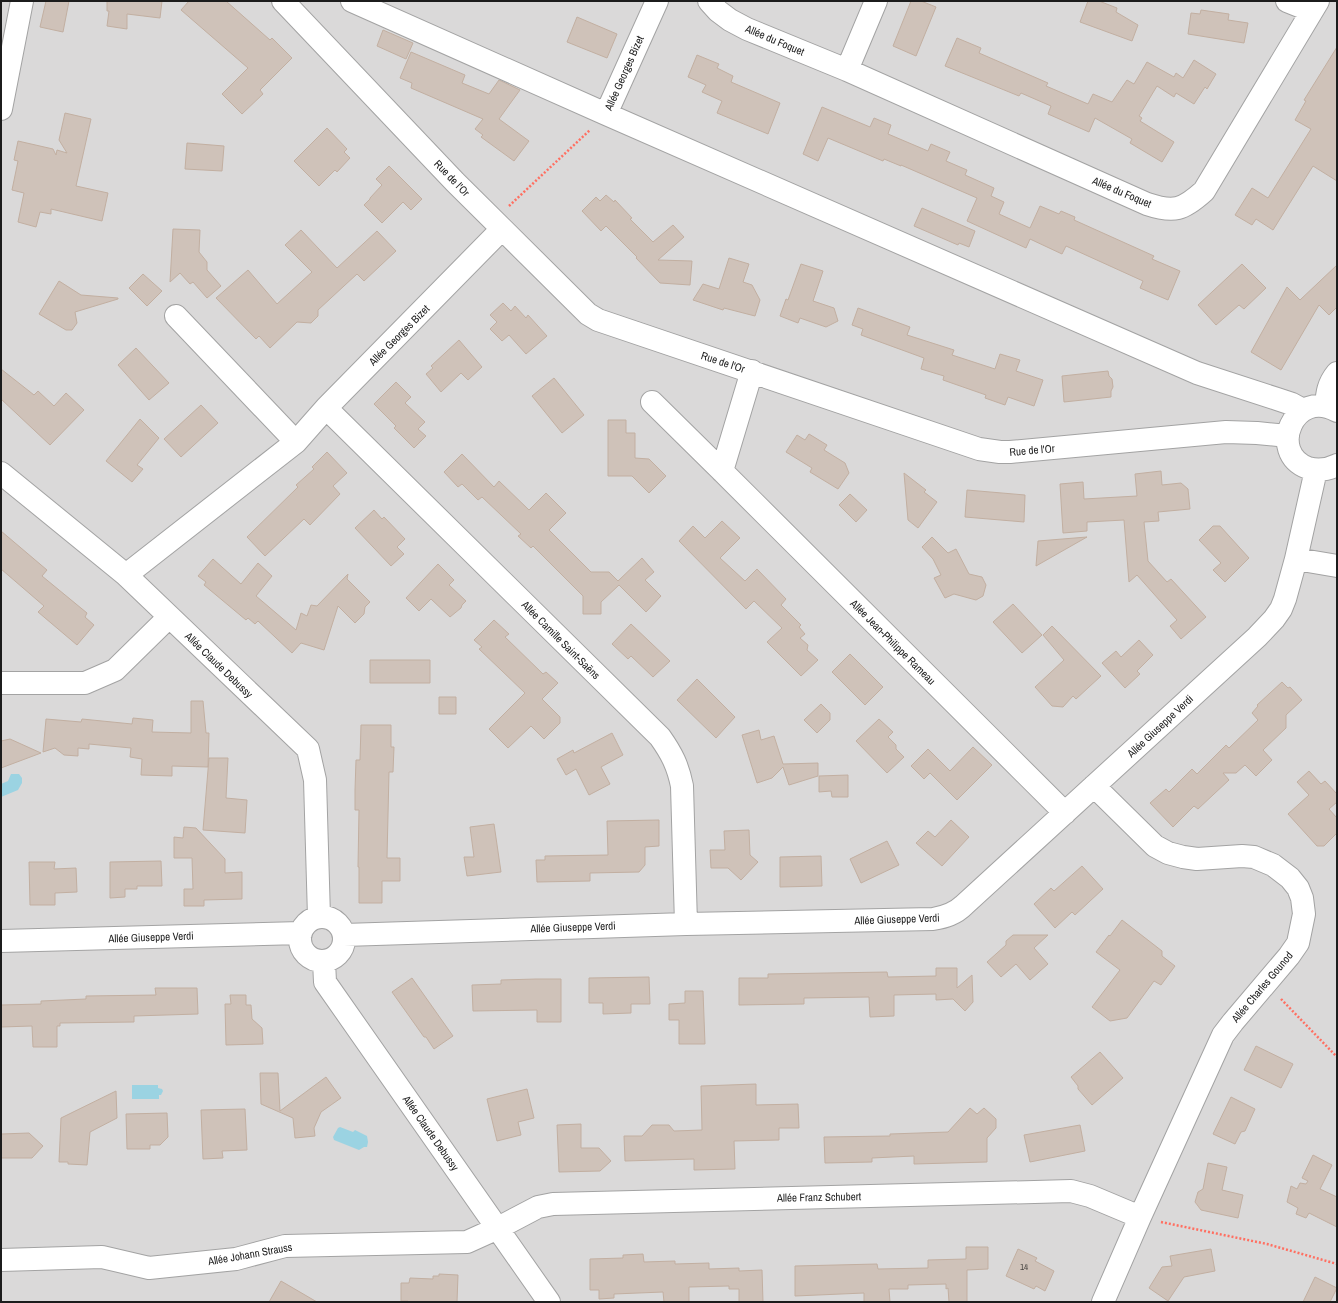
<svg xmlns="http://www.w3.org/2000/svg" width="1338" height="1303" font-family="'Archivo Narrow',sans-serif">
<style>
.residential{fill:#dad9d9}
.water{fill:#9bd3e2}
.building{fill:#cfc2b9;stroke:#c2afa1}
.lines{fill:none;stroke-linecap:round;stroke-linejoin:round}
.minor-casing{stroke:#a3a3a3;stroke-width:24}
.path{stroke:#ff6f61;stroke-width:2.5;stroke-dasharray:2 2;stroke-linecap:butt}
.minor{stroke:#fff;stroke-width:22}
.labels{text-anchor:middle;stroke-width:4;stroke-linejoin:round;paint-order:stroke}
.number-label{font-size:9px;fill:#494643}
.street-label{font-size:11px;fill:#1c1c1c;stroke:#fff}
</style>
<rect width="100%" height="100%" fill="#efeae0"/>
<path class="residential" d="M1,1H1337V1302H1Z"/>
<path class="water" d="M11,774H19L22,778V783L18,790L1,797V784L8,781Z
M132,1085H158V1088L162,1089L163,1091L161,1095H159V1099H132Z
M340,1127L353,1132L355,1130L367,1136L368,1142L367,1147H364L359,1150L334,1140L333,1137L338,1128Z"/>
<path class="building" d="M46,1H69L63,32L40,27Z
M107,1H162L160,18L127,14V29L107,26L109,11H107Z
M189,1H226L270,40L272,38L292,58L260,90L263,94L242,114L222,94L248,68L181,10Z
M911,1H921L936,7L916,56L893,46Z
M1088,1H1099L1117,8L1116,12L1138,25L1132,41L1080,22Z
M1201,10L1229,14L1228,20L1248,23L1244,43L1188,34L1191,13L1200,14Z
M577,17L617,34L607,58L567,42Z
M383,30L413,43L406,59L377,46Z
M957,38L981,48L979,53L1048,83L1046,86L1088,104L1093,94L1112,102L1127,80L1134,84L1147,62L1174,77L1176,73L1183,78L1194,60L1216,74L1207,89L1205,87L1194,104L1176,93L1174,97L1157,86L1139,116L1142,118L1140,121L1174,142L1162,162L1130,143L1132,139L1095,118L1089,132L1048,114L1051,106L1021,93L1019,96L945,66Z
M1337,47V181L1313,166L1273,230L1256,219L1252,225L1235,215L1252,188L1268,198L1311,129L1295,120L1306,101L1304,100Z
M411,52L465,75L462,83L489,94L499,80L520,90L499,119L529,141L514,161L481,137L483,135L475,129L483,119L411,88L412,83L400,78Z
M697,55L719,64L717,68L733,76L731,82L780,103L768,134L717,113L722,101L702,92L706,85L688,77Z
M822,107L870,127L874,118L891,125L888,134L928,151L931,144L950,152L946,161L967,170L965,175L994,188L991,196L1004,202L999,214L1030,228L1040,206L1059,214L1061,211L1075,217L1074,220L1154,256L1152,259L1180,271L1168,300L1140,288L1143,281L1066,246L1062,254L1030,239L1026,248L967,221L977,198L901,165V166L884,159L883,161L828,138L818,161L803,154Z
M65,113L91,119L76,186L108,193L102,221L51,209V214L40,212L36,227L18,222L24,193L12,190L18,161L14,160L18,141L53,149L56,155L57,150L67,153L59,140Z
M327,128L347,149L344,152L350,158L337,172L335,170L319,186L294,161Z
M187,143L224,146L222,171L185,169Z
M389,166L422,199L411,210L403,202L382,223L364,205L370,199V198L382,185L376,179Z
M606,195L614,202L615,200L632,218L630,219L653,242L673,225L684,237L658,260L692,261L690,285L660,283L636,258L637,257L606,226L601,231L582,211L596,197L600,201Z
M922,208L975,231L969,247L959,243L958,245L914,226Z
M173,229L200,230L199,252L207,262V270L221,286L207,298L193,282L190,284L180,273L170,282Z
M301,230L337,268L377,231L396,251L364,281L357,274L318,310V316L311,323L297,322L270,348L259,336L256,339L216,298L248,270L277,304L312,272L285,245Z
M729,258L749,264L743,282L752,285L760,300L755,316L724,308L723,310L693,300L703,284L719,289Z
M801,264L823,271L813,301L834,308L838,321L826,327L800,318L798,323L780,316L786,299L788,300Z
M1242,264L1266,288L1244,309L1239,305L1216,325L1198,305Z
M1337,265V307L1329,315L1319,305L1281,370L1251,352L1287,287L1300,300Z
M143,274L162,291L147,306L129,288Z
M59,281L81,295L118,298V299L75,312L77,323L72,330H66L39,314Z
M503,303L511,311L515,306L526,318L528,315L547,336L526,354L509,335L502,341L490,329L497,322L490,315Z
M858,308L910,327L907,335L954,350L952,355L995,369L1000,354L1020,360L1016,371L1043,380L1034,406L1008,397L1005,405L985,398L986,395L943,380L944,376L921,369L924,358L861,335L863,329L852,325Z
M459,340L482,367L468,380L461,373L441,392L426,374L433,368L431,366Z
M136,348L169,383L149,400L118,365Z
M1,369L34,395L38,391L54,406L66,393L84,410L50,445L1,399Z
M1108,371L1109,376L1112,379L1113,387L1111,391V397L1064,402L1062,376Z
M554,378L584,415L562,433L532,396Z
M396,382L411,397L405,403L425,422L418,429L426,436L414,448L394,428L396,426L374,404Z
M201,405L218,423L181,457L164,439Z
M140,419L159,438L137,465L143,469L132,482L106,461Z
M608,420H626V433H635V458L649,459L666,476L649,493L632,476H608Z
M809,434L827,445L824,450L845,463L849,473L838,489L810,472L812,468L786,452L797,435L805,440Z
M327,452L347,473L333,486L340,494L310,525L304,519L265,556L247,537L298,487L296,485L314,469L312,467Z
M462,454L494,487L499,481L529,510L546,493L566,513L549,530L591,572H609L618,581L642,558L654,572L645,580L661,596L646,612L619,585L601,602V614H583V596L533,546L531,548L518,536L521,534L482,497L478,500L462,484L458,487L444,472Z
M1161,471L1162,485L1181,483L1188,489L1190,509L1158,512L1159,521L1144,522L1148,561L1167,582L1171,579L1206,617L1181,639L1170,626L1177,620L1137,575L1129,582L1124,520L1087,522V531L1063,533L1060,484L1083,482L1084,499L1137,496L1135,474Z
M904,473L926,490L924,492L937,502L918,528L908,520Z
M967,490L1025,495L1024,522L965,517Z
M850,494L867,510L856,522L839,505Z
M374,510L382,519L384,517L405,539L397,547L404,554L391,566L355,528Z
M722,521L740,538L720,558L745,581L757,569L786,599L781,605L801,625L799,627L805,634L800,638L808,645L807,650L818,660L801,676L767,642L782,628L754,601L746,609L679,541L693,526L705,538Z
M1213,526H1220L1249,558L1225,582L1213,570L1221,563L1199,540Z
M1,531L47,570L42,576L87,613L85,617L94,625L77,645L38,612L44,606L1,569Z
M932,537L948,553L956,549L969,574L982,577L986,585L983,596L976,600L954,594L945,598L934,578L941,575L933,559L922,547Z
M1087,537L1036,566L1038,541Z
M213,559L241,584L258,563L272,576L256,596L296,630L301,613L307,616L311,605L317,606L348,574L347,579L370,602L365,607L364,614L355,623L338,606L324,650L301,643L292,653L258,621L255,624L248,618L246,620L204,585L206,582L198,576Z
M438,564L454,580L449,585L466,601L462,605L461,608L450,617L431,599L419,611L406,598Z
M1013,604L1042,635L1022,653L993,622Z
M494,620L509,634L505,637L543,674L546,672L558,683L542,699L560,717V723L544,739L531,726L508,748L489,729L525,693L479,649L482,647L474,640Z
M631,624L670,661L653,677L631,656L628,659L612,644Z
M1052,626L1101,676L1076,699L1073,696L1063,707L1052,706L1035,687L1064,660L1043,635Z
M1139,640L1153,655L1137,671L1140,674L1125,688L1102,663L1116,651L1121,657Z
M850,654L883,687L865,705L832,672Z
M370,660H430V683H370Z
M697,679L735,717L716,738L677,700Z
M1282,682L1288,688L1290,687L1302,700L1286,715V728L1263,750L1272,760L1256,776L1245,765L1236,773H1223L1229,780L1198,809L1194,806L1173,827L1150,803L1166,789L1169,792L1192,769L1197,774L1226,745L1229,748L1258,720L1252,713L1258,706L1257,705Z
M439,697H456V714H439Z
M191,701H203L206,733H209L208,767L172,766V776L141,775L142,759L130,757L131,748L89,744V749L78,748V756L64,755L55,748L43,752L46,719L81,722L82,719L132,724L133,718L153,720L152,732L191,733Z
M821,704L830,713V720L817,733L804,720Z
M879,719L893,732L888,737L896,745V749L904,757L887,773L856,741Z
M361,725H391V747H394L393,772H389L387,858H400V881H382V903H359V867H358L359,810H355V790L356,760H360Z
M759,730L761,740L774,736L783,764L818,763V776L789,785L783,767L772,778L757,783L742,735Z
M612,733L623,755L601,767L610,784L589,795L576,769L566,775L557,759L573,750L574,753Z
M10,739L41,753L1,768V741Z
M973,747L992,765L957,800L930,773L924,779L911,766L928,749L950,771Z
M209,758H228L226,798L247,800L245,833L203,830Z
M1309,771L1321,784L1325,781L1337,794V802L1329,809L1337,818V833L1324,846H1317L1288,814L1309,795L1297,782Z
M848,775V797H832L831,791L819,792V776Z
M659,820V846L645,847V865L639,872L590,873V881L537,882L536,860H545V856L608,855L607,821Z
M951,820L969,837L942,866L916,843L928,831L935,837Z
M494,824L501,872L467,876L464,857H474L470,827Z
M184,827L196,828L225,859V873L242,872V899L204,900V906H184V889H193L192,858H174V837L183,838Z
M749,830L750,855L758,862L741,880L728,868H711L710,850H725L724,831Z
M887,841L899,865L861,883L850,859Z
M821,856L822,886L780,887V857Z
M161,861L162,886H137V889H125V897L110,898V862Z
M29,862H55L54,869L76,868L77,892L55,893V905H30Z
M1082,866L1103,889L1075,915L1072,912L1055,928L1034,904L1051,888L1054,891Z
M1122,920L1162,951V956L1175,966L1161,985L1154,981L1127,1018L1110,1021L1092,1007L1120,970L1096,952L1109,935L1110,936Z
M1013,935H1048L1034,948L1048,964L1030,980L1016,964L1001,977L987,962L1006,945V941Z
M936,968H957V988L972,975L973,1002L965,1011L953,999L936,1000V994L894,995V1016L870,1017L869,997L804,998V1004L739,1005V978H768V974L887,972L888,977L936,976Z
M649,977L650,1004H631V1013L603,1014V1003H589V978Z
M412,978L453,1036L434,1049L426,1037H424L392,992Z
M536,979H561V1022H537V1010L473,1011L472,985L501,984V980Z
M155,988H197L198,1014L134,1016V1022L60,1023V1026H57V1047H33L32,1026L1,1027V1005L41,1004V1001L86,999V996L156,995Z
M685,991H703L705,1044H679V1020H669V1004L685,1003Z
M230,995H246V1005H251L252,1019L262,1028L263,1044L226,1045L225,1004H231Z
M1256,1046L1293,1064L1281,1088L1244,1070Z
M1100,1052L1123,1078L1092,1105L1078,1089V1086L1071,1077Z
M260,1073H278L280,1111L326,1077L341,1098L321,1112L314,1128L315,1136L295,1138L293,1118L261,1104Z
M756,1084V1105L798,1104L799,1128H779V1140L734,1141L735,1169L694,1170V1159L625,1161L624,1136H642L652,1125H669L674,1131L702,1130L701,1086Z
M527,1089L534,1118L518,1122L521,1135L497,1141L487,1099Z
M116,1091L117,1118L90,1132L87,1165L68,1164V1162H59L61,1118Z
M1231,1097L1255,1109L1245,1131L1241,1132L1235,1144L1213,1134Z
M970,1108L977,1114L984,1108L996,1119V1128L987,1138V1162L914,1164V1156L872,1158V1162L825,1163L824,1137L890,1136V1134L948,1132Z
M245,1109L247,1150L222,1151L223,1158L203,1159L201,1110Z
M167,1113L168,1137L160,1145H150V1149H127L126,1114Z
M581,1124V1148H599L611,1161L600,1171L559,1172L557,1125Z
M1080,1125L1085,1151L1030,1162L1024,1135Z
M29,1133L43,1146L32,1158H1V1134Z
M1313,1155L1332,1165L1320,1189L1337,1197V1227L1309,1213L1306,1218L1296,1214L1298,1208L1287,1202L1291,1186L1297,1189L1300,1183L1306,1184L1308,1181L1302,1178Z
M1208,1163L1227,1167L1222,1190L1243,1195L1238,1218L1201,1210L1195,1202L1198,1192L1203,1189Z
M966,1247H988V1269L967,1270V1302H949L948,1288L946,1289V1284L908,1285V1289H889L890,1302H864V1293L795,1296V1266L877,1264L878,1269L928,1268V1260L966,1259Z
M1018,1249L1037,1258L1035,1261L1054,1271L1045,1291L1036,1286L1034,1289L1006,1276Z
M1211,1249L1215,1271L1184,1277L1168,1301L1149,1288L1162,1267L1172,1266L1170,1256Z
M643,1254L644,1262L675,1261V1264L709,1263V1269L739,1268V1271L762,1270L763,1302H739V1289H729V1286L689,1287V1302H664L663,1292L614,1294V1298L599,1299V1290H590V1259L623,1258V1255Z
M439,1274L458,1275L457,1302H408V1301H401V1283H409L410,1278L433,1279V1276H439Z
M1315,1277L1337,1288L1330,1302H1303Z
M281,1281L317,1302H269Z"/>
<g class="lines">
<defs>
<path id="minor" d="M283,1L455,182L588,314L598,320L979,449L1000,452H1010L1226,432L1257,433L1288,436
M352,1L606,114L1197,373L1277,399L1292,404L1303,410
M709,1L718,11L730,20L747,29L847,70L1147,204C1174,213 1183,210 1204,191L1318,1
M1287,1L1312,11
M847,70L876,1
M1,109L22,1
M606,114L657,1
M176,316L296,442
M652,402L722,471L1065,813
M1326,406C1327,393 1328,384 1337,373
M326,408L660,737C672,754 678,766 682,786L686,924
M1337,411C1294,387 1267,453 1308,468C1318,471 1327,470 1337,465
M722,471L752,371
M1,473L126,575L308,749L315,780L319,917
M1296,559L1337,566
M126,575L296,442L326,408L502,229
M1,683H85L115,670L169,617
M1094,786L1155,846L1168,853L1183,857L1197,859L1242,856L1254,857L1273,865L1290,878L1298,888L1302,898L1304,914L1298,943L1289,956L1233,1022L1223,1035L1140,1217L1103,1302
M300 939a22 22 0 1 1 44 0a22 22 0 1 1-44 0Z
M344,935L686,924L933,919C945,917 955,914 964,905L1257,637L1274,619L1281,609L1285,599L1296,559L1316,470
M1,941L301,933
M324,961L325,982L549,1302
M1,1260L102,1257L149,1268L236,1259L285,1246L467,1242L498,1228L538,1207L553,1204L1071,1191L1090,1196L1140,1217"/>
</defs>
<use href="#minor" class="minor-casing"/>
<path class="path" d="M509,206L590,130
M1281,999L1337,1057
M1161,1222L1267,1244L1337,1264"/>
<use href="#minor" class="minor"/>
</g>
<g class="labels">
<g class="number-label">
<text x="1024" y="1270">14</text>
</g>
<g class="street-label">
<text transform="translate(775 40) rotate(23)" y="4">Allée du Foquet</text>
<text transform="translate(624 73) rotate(-66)" y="4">Allée Georges Bizet</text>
<text transform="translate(452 178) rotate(46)" y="4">Rue de l'Or</text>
<text transform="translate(1122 192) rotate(23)" y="4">Allée du Foquet</text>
<text transform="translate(399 335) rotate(-45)" y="4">Allée Georges Bizet</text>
<text transform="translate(723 362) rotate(18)" y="4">Rue de l'Or</text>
<text transform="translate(1032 450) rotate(-5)" y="4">Rue de l'Or</text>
<text transform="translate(561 640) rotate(45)" y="4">Allée Camille Saint-Saëns</text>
<text transform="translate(893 642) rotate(45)" y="4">Allée Jean-Philippe Rameau</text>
<text transform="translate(219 665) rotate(44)" y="4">Allée Claude Debussy</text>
<text transform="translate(1160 726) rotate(-43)" y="4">Allée Giuseppe Verdi</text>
<text transform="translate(897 919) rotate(-2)" y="4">Allée Giuseppe Verdi</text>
<text transform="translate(573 927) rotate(-2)" y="4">Allée Giuseppe Verdi</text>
<text transform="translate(151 937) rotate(-2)" y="4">Allée Giuseppe Verdi</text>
<text transform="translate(1262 987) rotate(-50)" y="4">Allée Charles Gounod</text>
<text transform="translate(431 1133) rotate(55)" y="4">Allée Claude Debussy</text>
<text transform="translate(819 1197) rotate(-1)" y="4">Allée Franz Schubert</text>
<text transform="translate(250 1254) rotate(-10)" y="4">Allée Johann Strauss</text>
</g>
</g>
<rect width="1338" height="1303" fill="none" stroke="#1c1c1c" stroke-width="4"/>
</svg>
